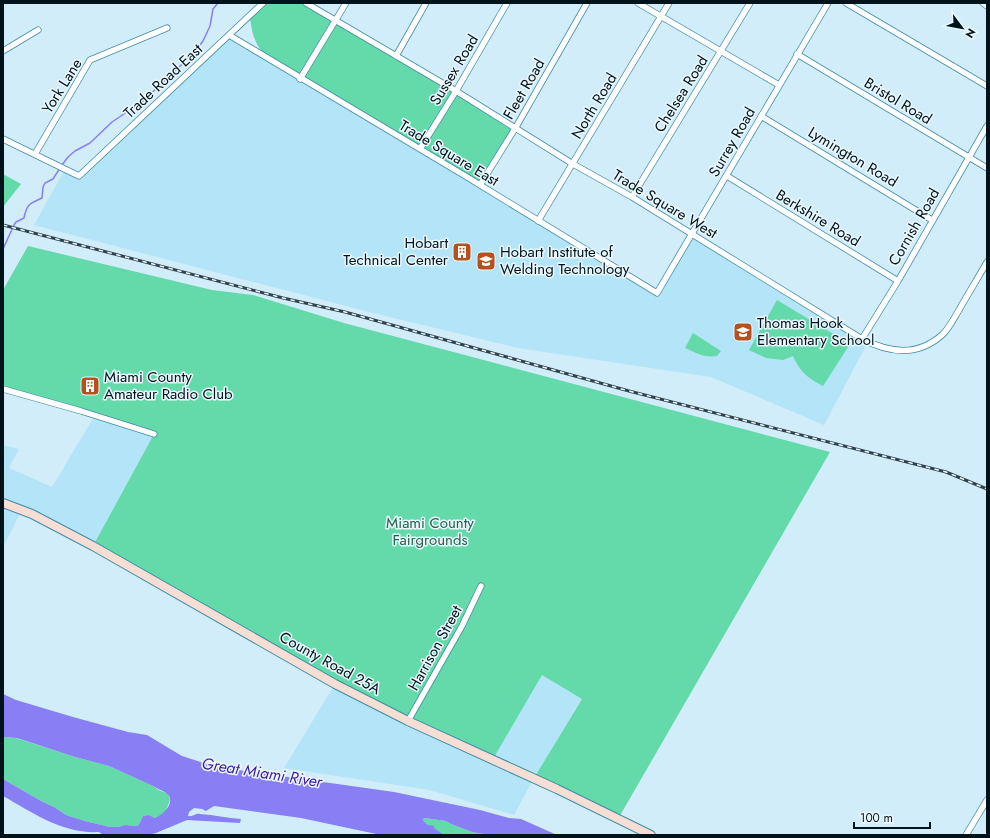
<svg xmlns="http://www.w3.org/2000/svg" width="990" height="838" font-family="Jost,sans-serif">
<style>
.built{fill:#b3e4f7}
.green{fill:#64d9a9}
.water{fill:#887ff4}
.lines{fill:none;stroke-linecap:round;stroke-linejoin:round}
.stream{stroke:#887ff4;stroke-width:1.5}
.minor-casing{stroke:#3f8ba7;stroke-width:7}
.secondary-casing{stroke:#3f8ba7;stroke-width:10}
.minor{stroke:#fff;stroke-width:5.5}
.secondary{stroke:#f6ded4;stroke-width:8}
.rail-casing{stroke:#2e434c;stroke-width:3}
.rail{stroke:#eaf8fe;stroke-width:1.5;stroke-dasharray:4.5;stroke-linecap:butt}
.labels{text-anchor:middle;stroke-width:3;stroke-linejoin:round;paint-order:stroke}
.street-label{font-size:15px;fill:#00131b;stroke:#eaf8fe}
.poi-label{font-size:15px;fill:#00131b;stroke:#eaf8fe;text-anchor:start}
.park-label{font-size:15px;fill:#1f6349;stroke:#eaf8fe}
.water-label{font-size:16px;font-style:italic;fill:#411ba6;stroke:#eaf8fe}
</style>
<rect width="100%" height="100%" fill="#d1edf9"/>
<path class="built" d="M229,35L656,293L692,235L868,342L824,425L711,377L518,348L373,313L34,225L65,169L80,176Z
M95,415L154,434L93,546L22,510L3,547V445L19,449L9,468L52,487Z
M542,675L582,698L534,778L514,815L430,790L284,768L335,684Z"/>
<path class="green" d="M263,3H306L516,127L480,185L267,59C255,43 252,36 250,16Z
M3,174L21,184L3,207Z
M28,246L212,290L253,295L344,323L830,452L618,819L534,778L582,699L542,675L493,759L408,721L93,546L154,434L3,389V290Z
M777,300L850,344L823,386C808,378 800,372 793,356L783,360L766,358L749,350Z
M693,333L721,351L717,356C705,358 696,353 685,348Z
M3,737L16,738L75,757L109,766L153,786L157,789L168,794L170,800L165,813L155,818L149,815L143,816L138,826L125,825L118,827H110L85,821L66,815L54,807L41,801L3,779Z
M424,818L446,821L451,824L472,832L484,834L485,835H444L428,825L423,820Z"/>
<path class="water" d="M3,694L16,700L73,717L128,732L147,735L182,756L216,767L394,792L480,810L509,818L521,819L557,835H485L484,834L472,832L451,824L446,821L424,818L423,820L428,825L434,826V828L444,835H381L301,818L214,806L206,811L202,809L194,808L189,812L188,816C194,817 195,813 200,814C214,815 227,818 241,819L240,823L187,820L156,833L148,835H103L99,832C63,834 33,813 3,796V779L41,801L54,807L66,815L85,821L110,827H118L125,825L138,826L143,816L149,815L155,818C162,815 174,805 169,796C166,791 157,789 153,786L109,766L75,757L17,738L3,737Z"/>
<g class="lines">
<path class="stream" d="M62,165L68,157L75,151L90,143L112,122L143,101L195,52L203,41L210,26L213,9L218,3
M3,249L14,225L16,222L24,218C27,203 30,204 42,198L43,187L45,183L53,179L60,168"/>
<defs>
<path id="minor" d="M306,3L456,91L573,164L632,197L862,339C890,353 917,357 942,335C949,329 954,318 959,310C968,294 978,278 987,262
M638,3L779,85
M846,3L987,86
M983,3L987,6
M229,35L467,177L657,293L828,3
M3,51L38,30
M797,54L987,168
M396,56L426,3
M300,79L346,3
M761,116L932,220
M3,139L79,176L263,3
M420,149L456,91L507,3
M35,154L90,60L167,28
M727,176L898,281
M480,185L516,127L587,3
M632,197L750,3
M538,221L669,3
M862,339L898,281L987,126
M3,389L81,411L154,434
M408,721L462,626L481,586
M966,835L987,800"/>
<path id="secondary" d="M3,503L32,514L93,546L335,684L408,721L557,789L651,835"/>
</defs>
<use href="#minor" class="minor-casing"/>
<use href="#secondary" class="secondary-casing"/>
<use href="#minor" class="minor"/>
<use href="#secondary" class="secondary"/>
<defs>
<path id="rail" d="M3,225L283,298L345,312L629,391L946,472L987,489"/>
</defs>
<use href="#rail" class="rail-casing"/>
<use href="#rail" class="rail"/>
</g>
<defs>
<symbol id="building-square" viewBox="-11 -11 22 22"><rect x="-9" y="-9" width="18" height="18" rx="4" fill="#b5511e" stroke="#eaf8fe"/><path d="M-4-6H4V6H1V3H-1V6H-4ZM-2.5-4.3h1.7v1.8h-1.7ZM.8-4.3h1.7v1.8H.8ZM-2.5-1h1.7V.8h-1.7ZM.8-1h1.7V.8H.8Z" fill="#fff"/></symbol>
<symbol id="university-square" viewBox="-11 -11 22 22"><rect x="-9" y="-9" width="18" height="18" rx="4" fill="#b5511e" stroke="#eaf8fe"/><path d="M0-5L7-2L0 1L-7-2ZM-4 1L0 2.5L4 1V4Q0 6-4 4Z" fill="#fff"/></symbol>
<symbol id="school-square" viewBox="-11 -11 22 22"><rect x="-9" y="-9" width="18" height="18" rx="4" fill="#b5511e" stroke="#eaf8fe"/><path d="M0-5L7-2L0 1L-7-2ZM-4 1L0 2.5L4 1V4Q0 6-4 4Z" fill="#fff"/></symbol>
</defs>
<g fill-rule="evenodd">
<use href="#building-square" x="451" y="241" width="22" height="22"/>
<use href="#university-square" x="475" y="250" width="22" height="22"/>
<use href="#school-square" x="732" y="321" width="22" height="22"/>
<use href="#building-square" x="79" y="375" width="22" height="22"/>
</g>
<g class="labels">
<g class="street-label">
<text transform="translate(454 70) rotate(-59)" y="5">Sussex Road</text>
<text transform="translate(163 81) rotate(-43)" y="5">Trade Road East</text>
<text transform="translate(62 86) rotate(-58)" y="5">York Lane</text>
<text transform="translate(524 89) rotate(-60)" y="5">Fleet Road</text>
<text transform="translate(681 94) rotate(-58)" y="5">Chelsea Road</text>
<text transform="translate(898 101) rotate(31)" y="5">Bristol Road</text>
<text transform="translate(594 106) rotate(-59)" y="5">North Road</text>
<text transform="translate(732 142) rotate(-60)" y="5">Surrey Road</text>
<text transform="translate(449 153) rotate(31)" y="5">Trade Square East</text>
<text transform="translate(853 157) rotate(31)" y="5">Lymington Road</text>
<text transform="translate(665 204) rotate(31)" y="5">Trade Square West</text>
<text transform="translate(818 218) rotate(31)" y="5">Berkshire Road</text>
<text transform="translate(914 227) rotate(-60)" y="5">Cornish Road</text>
<text transform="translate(435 648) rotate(-61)" y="5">Harrison Street</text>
<text transform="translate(330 663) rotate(29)" y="5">County Road 25A</text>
</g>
<g class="poi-label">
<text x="448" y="248" text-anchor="end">Hobart<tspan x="448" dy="17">Technical Center</tspan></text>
<text x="500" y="257">Hobart Institute of<tspan x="500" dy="17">Welding Technology</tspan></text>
<text x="757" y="328">Thomas Hook<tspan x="757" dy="17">Elementary School</tspan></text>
<text x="104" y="382">Miami County<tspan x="104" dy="17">Amateur Radio Club</tspan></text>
</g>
<g class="park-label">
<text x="430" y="528">Miami County<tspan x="430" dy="17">Fairgrounds</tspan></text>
</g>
<g class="water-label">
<text transform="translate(262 772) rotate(9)" y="6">Great Miami River</text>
</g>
</g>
<rect width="990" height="838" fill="none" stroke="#00131b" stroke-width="8"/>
<g transform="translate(962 28) rotate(122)" stroke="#eaf8fe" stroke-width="3" paint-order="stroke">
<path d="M0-3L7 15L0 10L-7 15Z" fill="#00131b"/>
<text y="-6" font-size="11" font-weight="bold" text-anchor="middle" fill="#00131b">N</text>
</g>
<path d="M854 822v6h76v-6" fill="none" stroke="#00131b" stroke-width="2"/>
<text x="860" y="822" font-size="12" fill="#00131b" stroke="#eaf8fe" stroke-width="3" paint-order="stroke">100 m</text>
</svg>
